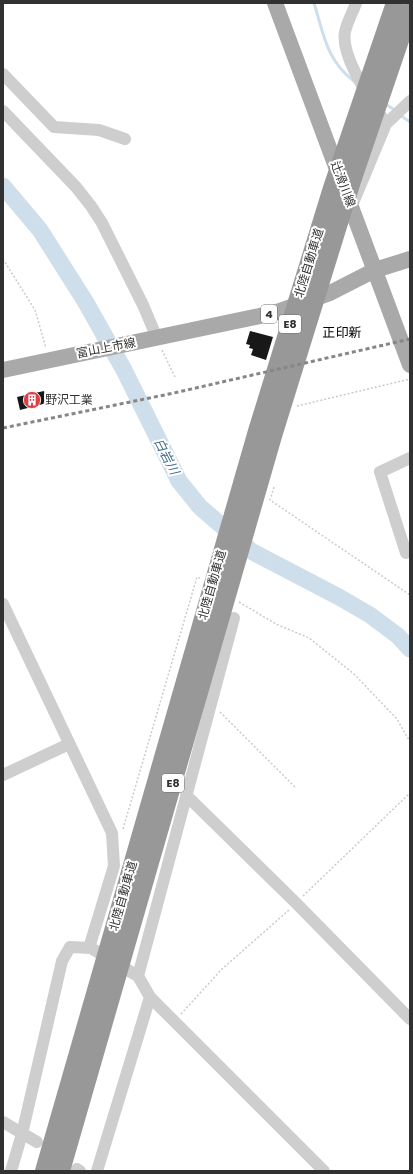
<svg xmlns="http://www.w3.org/2000/svg" width="413" height="1174" font-family="Poppins,'Noto Sans JP',sans-serif">
<style>
.lines{fill:none;stroke-linecap:round;stroke-linejoin:round}
.stream{stroke:#cedfeb;stroke-width:3}
.river{stroke:#cedfeb;stroke-width:17}
.building{fill:#181818}
.path{stroke:#cbcbcb;stroke-width:1.5;stroke-dasharray:2 2;stroke-linecap:butt}
.minor{stroke:#cecece;stroke-width:12}
.major{stroke:#a9a9a9;stroke-width:16}
.highway{stroke:#989898;stroke-width:18}
.rail{stroke:#868686;stroke-width:3;stroke-dasharray:4 3;stroke-linecap:butt}
.labels{text-anchor:middle;stroke-width:4;stroke-linejoin:round;paint-order:stroke}
.shield{fill:#fff;stroke:#6f6f6f;stroke-width:1}
.shield-label{font-size:11px;font-weight:bold;fill:#313131}
.street-label{font-size:12px;fill:#313131;stroke:#fff}
.poi-label{font-size:12px;fill:#313131;stroke:#fff;text-anchor:start}
.neighbourhood-label{font-size:13px;fill:#000;stroke:#fff}
.water-label{font-size:13px;font-style:italic;fill:#436f90;stroke:#fff}
</style>
<rect width="100%" height="100%" fill="#fff"/>
<g class="lines">
<path class="stream" d="M314,3C324,35 326,60 355,82
M384,103L396,111
M400,115L410,122"/>
<path class="river" d="M3,186L40,230L85,301L124,370L179,481L200,507L251,551L339,597L370,615L398,636L410,649"/>
</g>
<path class="building" d="M250,331L273,337L266,360L251,355L253,349L249,348L250,345L246,344Z
M44,391L47,403L20,410L17,397Z"/>
<g class="lines">
<path class="path" d="M3,259L35,310L46,348
M162,350L176,379
M297,406L410,379
M274,487L270,500L410,595
M239,602L276,624L309,638L354,674L397,719L410,742
M220,712L295,787
M123,829L197,577L200,578
M303,896L410,793
M181,1014L222,969L289,910"/>
<path class="minor" d="M356,3C353,12 347,22 345,32C340,57 373,103 386,124
M3,74L54,127L99,130L125,139
M3,111L76,187L91,206L102,223L143,305L157,338
M353,203L386,124L410,101
M410,458L380,472L406,553L410,551
M3,604L112,833L114,866L89,948
M3,775L69,744
M186,795L296,903L410,1019
M138,976L234,618
M3,1122L37,1142
M77,1169L80,1171
M11,1171L22,1134L62,961L70,947L91,948L131,972L138,976L150,997L324,1171
M97,1171L150,997"/>
<path class="major" d="M275,3L410,365
M3,370L274,313L330,293L375,270L410,259"/>
<path class="highway" d="M44,1171L257,431L332,188L395,3
M61,1171L273,436L352,181L410,11"/>
<path class="rail" d="M3,428L174,393L410,339"/>
</g>
<defs>
<symbol id="building-disc" viewBox="-11 -11 22 22"><circle r="9.5" fill="#dc3f46" stroke="#fff"/><path d="M-4-6H4V6H1V3H-1V6H-4ZM-2.5-4.3h1.7v1.8h-1.7ZM.8-4.3h1.7v1.8H.8ZM-2.5-1h1.7V.8h-1.7ZM.8-1h1.7V.8H.8Z" fill="#fff"/></symbol>
</defs>
<g fill-rule="evenodd">
<use href="#building-disc" x="22" y="390" width="20" height="20"/>
</g>
<g class="labels">
<g class="shield">
<rect x="261" y="305" width="16" height="18" rx="3"/>
<rect x="279" y="315" width="22" height="18" rx="3"/>
<rect x="162" y="774" width="22" height="18" rx="3"/>
</g>
<g class="shield-label">
<text x="269" y="318">4</text>
<text x="290" y="328">E8</text>
<text x="173" y="787">E8</text>
</g>
<g class="street-label">
<text transform="translate(343 184) rotate(69)" y="4">辻滑川線</text>
<text transform="translate(309 263) rotate(-73)" y="4">北陸自動車道</text>
<text transform="translate(106 348) rotate(-11)" y="4">富山上市線</text>
<text transform="translate(212 585) rotate(-74)" y="4">北陸自動車道</text>
<text transform="translate(123 896) rotate(-74)" y="4">北陸自動車道</text>
</g>
<g class="poi-label">
<text x="45" y="404">野沢工業</text>
</g>
<g class="neighbourhood-label">
<text x="342" y="337">正印新</text>
</g>
<g class="water-label">
<text transform="translate(167 456) rotate(63)" y="5">白岩川</text>
</g>
</g>
<rect width="413" height="1174" fill="none" stroke="#313131" stroke-width="8"/>
</svg>
